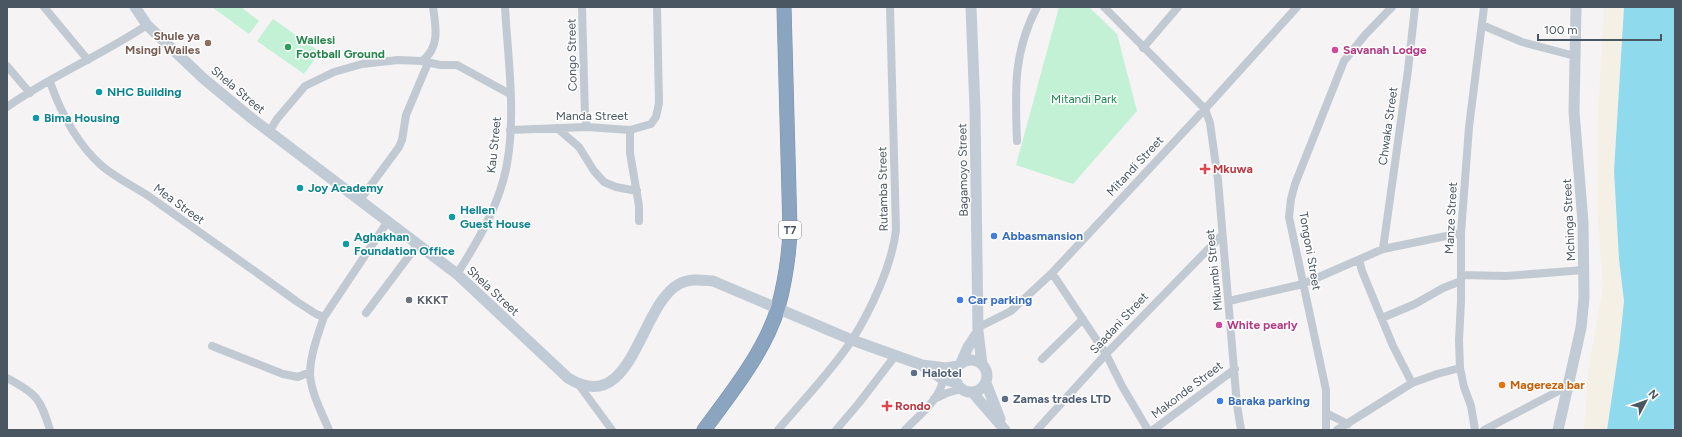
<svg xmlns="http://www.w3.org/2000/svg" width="1682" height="437" font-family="Figtree,sans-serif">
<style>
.green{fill:#c3f1d5}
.sand{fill:#f5f0e5}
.water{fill:#90daee}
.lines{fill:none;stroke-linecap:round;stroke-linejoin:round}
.highway-casing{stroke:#7690ad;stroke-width:15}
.street{stroke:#c1cad2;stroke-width:8}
.secondary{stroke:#c1cbd6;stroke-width:11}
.highway{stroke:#8ba5c1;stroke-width:14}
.education-dot{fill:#8d6e63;stroke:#fff;stroke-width:1.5}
.leisure-dot{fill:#2e9e5b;stroke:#fff;stroke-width:1.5}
.hotel-dot{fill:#d1479c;stroke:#fff;stroke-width:1.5}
.culture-dot{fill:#0f9aa8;stroke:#fff;stroke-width:1.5}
.health-dot{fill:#e0444e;stroke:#fff;stroke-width:1.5}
.shop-dot{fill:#3f7fe0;stroke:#fff;stroke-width:1.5}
.worship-dot{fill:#6b7280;stroke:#fff;stroke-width:1.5}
.service-dot{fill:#5c6f8a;stroke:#fff;stroke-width:1.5}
.food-dot{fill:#e8710a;stroke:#fff;stroke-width:1.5}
.labels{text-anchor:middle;stroke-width:3;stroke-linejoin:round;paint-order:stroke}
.shield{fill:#fff;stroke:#808990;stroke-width:1}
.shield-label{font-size:11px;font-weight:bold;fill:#4a5661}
.education-label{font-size:12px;font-weight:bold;fill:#785e54;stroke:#fff;text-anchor:end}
.leisure-label{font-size:12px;font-weight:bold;fill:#27864d;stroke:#fff;text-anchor:start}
.hotel-label{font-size:12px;font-weight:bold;fill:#b23c85;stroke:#fff;text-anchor:start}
.street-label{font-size:12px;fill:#4a5661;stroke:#fff}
.culture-label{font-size:12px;font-weight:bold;fill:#0d838f;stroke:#fff;text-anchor:start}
.park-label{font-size:12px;fill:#17864f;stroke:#fff}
.health-label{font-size:12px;font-weight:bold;fill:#be3a42;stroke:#fff;text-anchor:start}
.shop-label{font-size:12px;font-weight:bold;fill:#366cbe;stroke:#fff;text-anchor:start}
.worship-label{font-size:12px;font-weight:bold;fill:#5b616d;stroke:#fff;text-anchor:start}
.service-label{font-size:12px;font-weight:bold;fill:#4e5e75;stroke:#fff;text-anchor:start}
.food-label{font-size:12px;font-weight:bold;fill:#c56008;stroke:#fff;text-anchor:start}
</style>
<rect width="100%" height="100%" fill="#f5f3f3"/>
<path class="green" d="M212,7H241L259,21L249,34Z
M1059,7H1089L1117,34L1137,111L1073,184L1016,165Z
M273,19L320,52L304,74L257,41Z"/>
<path class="sand" d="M1604,7H1624L1614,171L1619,259L1624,301L1619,349L1607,430H1584L1588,371L1603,287L1597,207L1598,117Z"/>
<path class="water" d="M1624,7H1675V430H1607L1619,349L1624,301L1619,259L1614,171Z"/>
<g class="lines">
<defs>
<path id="highway" d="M704,430C731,393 764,353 778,308C785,282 789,256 790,230L784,7"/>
</defs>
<use href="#highway" class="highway-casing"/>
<path class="street" d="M44,7L88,60
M582,7L585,116L587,127
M1104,7L1205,109L1210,123L1218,180L1237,405L1241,430
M1482,25L1522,42L1575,56
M1143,48L1178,7
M422,61C440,48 436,27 433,7
M7,66L30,93
M50,82C61,113 77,144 102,166C116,178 135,187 150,197C199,232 248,266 296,301L316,314L324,317
M7,107C51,76 102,55 147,25
M557,128L579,147L594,171L604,182L616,187L637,191
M510,130L587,127L630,130L651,124L656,117L659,103L657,7
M630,130V153L639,206V221
M269,132L277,119L305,86L334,72L362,64L398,60L422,61L440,65H457L510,94
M1017,141C1015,91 1013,52 1037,7
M360,200L399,147L402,140L406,115L428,63
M1383,249L1408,70L1415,7
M1359,260L1362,271L1393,346L1412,383
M1052,273L1106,354L1122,386L1148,430
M457,274C478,241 500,204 507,164C516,113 508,59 505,7
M1461,275L1506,276L1584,270
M1229,301L1303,284L1383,249L1461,233
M366,313L418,244
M1382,318L1415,304L1443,288L1461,281
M979,327L1011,311L1052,273L1205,109L1297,7
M212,346L283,374L298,377L310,372
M1042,359L1083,319
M7,378C37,394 40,398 50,430
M579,385L612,430
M934,399L947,393L961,389
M1326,413L1348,424
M329,430C322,413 311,393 310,374C310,356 318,334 324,317L388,221
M778,430C802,401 831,372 852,340C871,310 892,265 896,230L890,7
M836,430L859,403L895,356
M905,430C917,417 941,399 943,379
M1037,430L1106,354L1222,235
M1153,430L1235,369
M1326,430V390L1289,217L1291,199L1295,184L1344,61L1365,35L1392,7
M1337,430L1412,383L1437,374L1460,368
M1475,430L1471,406L1464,387L1460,368L1459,340L1461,301V233L1469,127L1484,7
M1484,430L1568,386"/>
<path class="secondary" d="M135,7L147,25L204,79L250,117L457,274L568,378C633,418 639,306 679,284C690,278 701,280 713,281L852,340L922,365L946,368L958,366
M971,7L975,109L978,332L982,364
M955 376a16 16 0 1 1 32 0a16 16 0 1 1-32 0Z
M961,363L968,347L978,332
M924,367L943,379L957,383
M986,383L1000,419
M972,392L1005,430
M1558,430L1581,328L1584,298L1583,222L1574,112L1576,7"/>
<use href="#highway" class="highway"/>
</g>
<circle class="education-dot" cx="208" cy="43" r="4"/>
<circle class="leisure-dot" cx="288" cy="47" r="4"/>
<g class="hotel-dot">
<circle cx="1335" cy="50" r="4"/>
<circle cx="1219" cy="325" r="4"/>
</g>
<g class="culture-dot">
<circle cx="99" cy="92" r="4"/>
<circle cx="36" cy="118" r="4"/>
<circle cx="300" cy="188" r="4"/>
<circle cx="452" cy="217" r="4"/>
<circle cx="346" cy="244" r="4"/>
</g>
<g class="health-dot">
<path d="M1203 163h4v4h4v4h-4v4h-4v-4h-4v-4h4z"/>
<path d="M885 400h4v4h4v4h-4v4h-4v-4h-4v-4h4z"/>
</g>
<g class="shop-dot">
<circle cx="994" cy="236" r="4"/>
<circle cx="960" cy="300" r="4"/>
<circle cx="1220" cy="401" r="4"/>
</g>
<circle class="worship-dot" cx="409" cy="300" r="4"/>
<g class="service-dot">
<circle cx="914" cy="373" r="4"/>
<circle cx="1005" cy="399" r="4"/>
</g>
<circle class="food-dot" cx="1502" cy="385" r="4"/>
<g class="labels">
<rect class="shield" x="779" y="221" width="22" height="18" rx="3"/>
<g class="shield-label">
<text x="790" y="234">T7</text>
</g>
<g class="education-label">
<text x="200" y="40">Shule ya<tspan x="200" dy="14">Msingi Wailes</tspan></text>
</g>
<g class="leisure-label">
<text x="296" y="44">Wailesi<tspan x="296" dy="14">Football Ground</tspan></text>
</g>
<g class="hotel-label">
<text x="1343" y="54">Savanah Lodge</text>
<text x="1227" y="329">White pearly</text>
</g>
<g class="street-label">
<text transform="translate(572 55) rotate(-91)" y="4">Congo Street</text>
<text transform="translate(238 90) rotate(40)" y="4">Shela Street</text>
<text x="592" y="120">Manda Street</text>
<text transform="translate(1388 126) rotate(-82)" y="4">Chwaka Street</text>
<text transform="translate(494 145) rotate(-84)" y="4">Kau Street</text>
<text transform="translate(1135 166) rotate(-47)" y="4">Mitandi Street</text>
<text transform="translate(963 170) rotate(-91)" y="4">Bagamoyo Street</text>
<text transform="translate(883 189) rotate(-91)" y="4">Rutamba Street</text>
<text transform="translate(179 204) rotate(36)" y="4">Mea Street</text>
<text transform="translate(1451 218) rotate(-87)" y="4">Manze Street</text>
<text transform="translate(1569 220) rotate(-93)" y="4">Mchinga Street</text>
<text transform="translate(1310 251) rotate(80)" y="4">Tongoni Street</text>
<text transform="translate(1214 270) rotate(-96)" y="4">Mikumbi Street</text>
<text transform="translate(493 291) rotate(43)" y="4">Shela Street</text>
<text transform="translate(1119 323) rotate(-47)" y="4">Saadani Street</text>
<text transform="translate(1187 390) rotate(-37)" y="4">Makonde Street</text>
</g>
<g class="culture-label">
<text x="107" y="96">NHC Building</text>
<text x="44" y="122">Bima Housing</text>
<text x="308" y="192">Joy Academy</text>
<text x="460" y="214">Hellen<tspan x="460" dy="14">Guest House</tspan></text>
<text x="354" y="241">Aghakhan<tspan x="354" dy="14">Foundation Office</tspan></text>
</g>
<g class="park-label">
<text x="1084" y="103">Mitandi Park</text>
</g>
<g class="health-label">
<text x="1213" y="173">Mkuwa</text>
<text x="895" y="410">Rondo</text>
</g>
<g class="shop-label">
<text x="1002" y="240">Abbasmansion</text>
<text x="968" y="304">Car parking</text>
<text x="1228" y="405">Baraka parking</text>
</g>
<g class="worship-label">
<text x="417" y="304">KKKT</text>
</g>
<g class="service-label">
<text x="922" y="377">Halotel</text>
<text x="1013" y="403">Zamas trades LTD</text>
</g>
<g class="food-label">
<text x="1510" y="389">Magereza bar</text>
</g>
</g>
<rect width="1682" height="437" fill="none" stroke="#4a5661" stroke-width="16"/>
<g transform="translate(1646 401) rotate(49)" stroke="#ffffff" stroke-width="3" paint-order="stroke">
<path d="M0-3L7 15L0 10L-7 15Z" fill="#4a5661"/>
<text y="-6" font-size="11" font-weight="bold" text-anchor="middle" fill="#4a5661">N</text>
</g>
<path d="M1538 34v6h123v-6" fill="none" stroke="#4a5661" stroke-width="2"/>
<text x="1544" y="34" font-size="12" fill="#4a5661" stroke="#ffffff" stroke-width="3" paint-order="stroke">100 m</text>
</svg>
